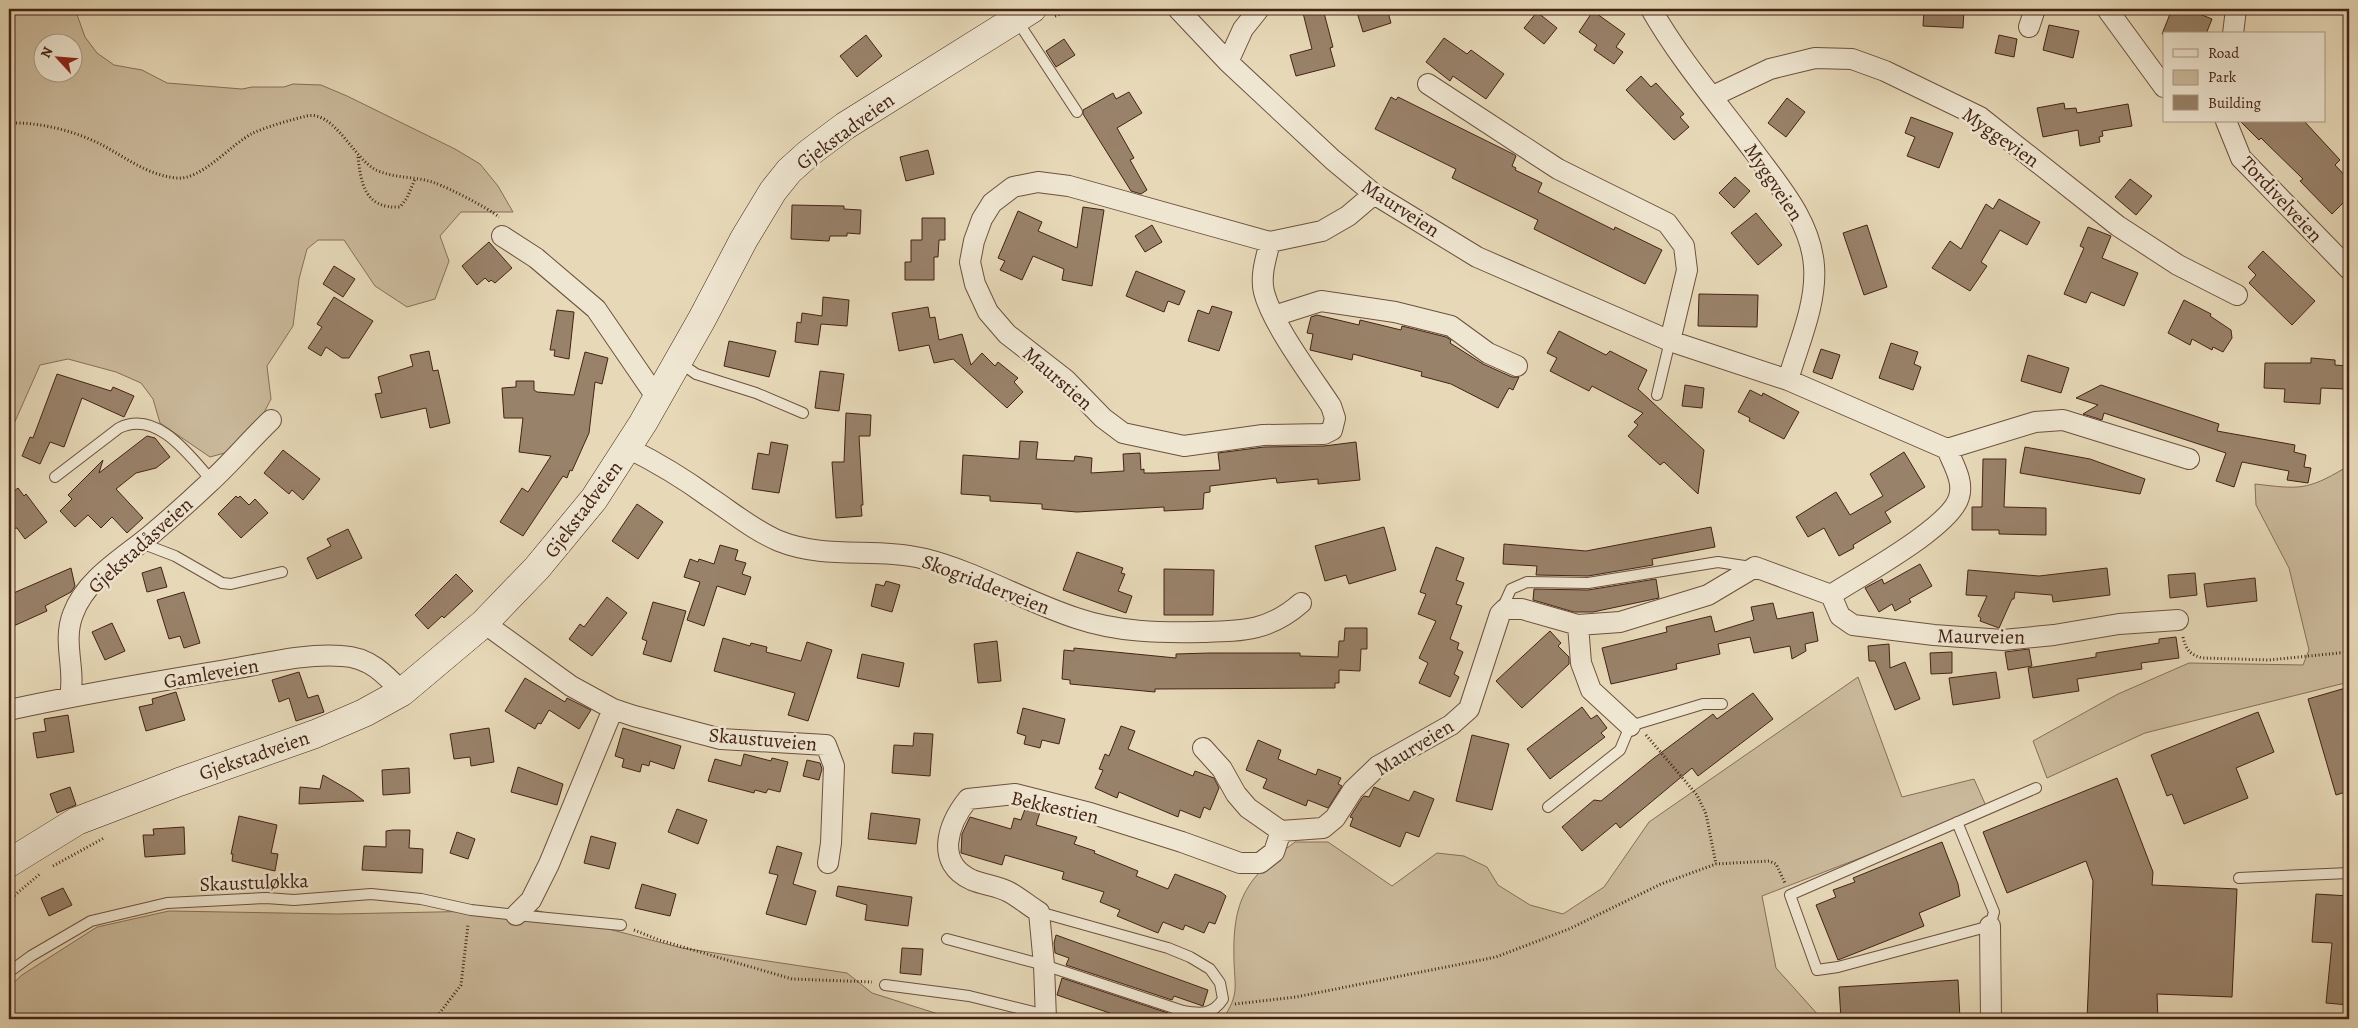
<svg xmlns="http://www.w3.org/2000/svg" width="2358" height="1028" font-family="Alegreya,serif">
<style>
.green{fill:#cbba9c;stroke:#886e58;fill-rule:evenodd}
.building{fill:#99826a;stroke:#442315}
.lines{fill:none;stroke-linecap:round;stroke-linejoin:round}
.lane-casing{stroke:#6d503e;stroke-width:12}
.street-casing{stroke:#6d503e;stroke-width:22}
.secondary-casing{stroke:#442315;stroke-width:29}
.path{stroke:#442315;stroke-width:3;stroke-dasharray:1 2.5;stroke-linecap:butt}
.lane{stroke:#efe6d1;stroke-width:10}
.street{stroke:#efe6d1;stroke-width:20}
.secondary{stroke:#efe6d1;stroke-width:28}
.labels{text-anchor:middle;stroke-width:5;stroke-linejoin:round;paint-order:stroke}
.street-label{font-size:20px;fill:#442315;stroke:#efe6d1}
</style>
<rect width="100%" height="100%" fill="#e7d9b8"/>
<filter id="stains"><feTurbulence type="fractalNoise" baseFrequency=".004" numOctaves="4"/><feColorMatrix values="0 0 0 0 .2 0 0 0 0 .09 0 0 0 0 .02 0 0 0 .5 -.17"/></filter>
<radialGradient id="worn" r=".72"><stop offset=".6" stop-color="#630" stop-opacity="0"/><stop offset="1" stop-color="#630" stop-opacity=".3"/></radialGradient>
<path class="green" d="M9,9H75L85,37L97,53L114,65L142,70L167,83L242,89L252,87H284L293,84L321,85L347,96L455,149L480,164L498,186L513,212H461L440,236L449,261L435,299L407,307L375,286L344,240H318L307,249L299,279L293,326L267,366L271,399L256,428L232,451L210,457L160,423L153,399L141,383L116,372L68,359L40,365L9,435ZM42,42H72V72H42Z
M2349,455V682L2145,733L2047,778L2033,741L2118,694L2189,663L2303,665L2309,650L2289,568L2256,505L2255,484C2299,489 2306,491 2345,468Z
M1858,677L1902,797L1974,779L1986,806L1925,833L1762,896L1776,968L1820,1017V1019H1223C1239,994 1235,989 1234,961C1232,899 1246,878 1295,842H1328L1392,886L1437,853L1464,856L1487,867L1498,885L1530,905L1563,914L1604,887L1649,822Z
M535,910L682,948L847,973L872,993L954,1019H9V987L22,975L97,927L169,911L337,914Z"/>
<path class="building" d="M1302,9H1323L1333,47L1330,48L1335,66L1296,76L1290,55L1312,49Z
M1356,9H1387L1391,23L1363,32Z
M1924,9H1964L1963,28L1923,26Z
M2172,9H2187L2212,19L2206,34H2162Z
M1593,11L1625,34L1616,47L1623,52L1614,64L1594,50L1597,45L1579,32Z
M1537,12L1557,28L1544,44L1524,28Z
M2049,25L2079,31L2073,58L2043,50Z
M866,35L882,56L857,77L840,56Z
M1999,35L2017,39L2014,57L1995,53Z
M1444,38L1467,54L1471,50L1504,74L1486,99L1453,76L1450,81L1426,62Z
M1064,39L1075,55L1056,67L1046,51Z
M1641,76L1651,87L1656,83L1684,114L1680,117L1689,127L1674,140L1626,90Z
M1129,92L1142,113L1117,128L1134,158L1130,160L1147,190L1141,194L1131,191L1083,114V110L1113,93L1116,99Z
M1391,97L1396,100L1398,97L1513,154L1516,156L1512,166L1516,168L1515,170L1542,183L1538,192L1614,230L1615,227L1662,250L1645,284L1534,229L1538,220L1452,178L1456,169L1375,129Z
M1787,98L1805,112L1786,137L1768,123Z
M2064,103L2065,109L2076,108L2077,113L2128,104L2132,126L2102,131L2103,136L2099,137L2100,142L2080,146L2078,130L2043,137L2037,108Z
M1911,117L1953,133L1939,168L1907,156L1915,137L1905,133Z
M2240,121H2304L2340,160L2335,165L2349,180V197L2332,214L2300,181L2303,179L2261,138L2259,140Z
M928,150L934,174L906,181L900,157Z
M1735,177L1750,191L1734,208L1719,193Z
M2130,179L2152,196L2136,215L2115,197Z
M1999,199L2040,222L2027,245L2000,230L1981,262L1987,266L1970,291L1932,268L1950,241L1961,249L1986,204L1993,209Z
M792,205L844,206V209L861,210L860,234L847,233V236H830L829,241L791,239Z
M1083,207L1104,210L1092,286L1062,280L1064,269L1033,256L1022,280L1000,270L1005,261L998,258L1018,211L1042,222L1038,231L1077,248Z
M1756,213L1782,245L1758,265L1731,233Z
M922,218H945V240H939L938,257H934V280H905V262H911V240H922Z
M1152,225L1162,242L1145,252L1135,236Z
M1867,225L1887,287L1864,295L1843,233Z
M2088,227L2111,236L2102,258L2138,273L2124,306L2091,292L2086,303L2064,294L2084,248L2080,246Z
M489,242L512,268L495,283L491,280L489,282L485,278L477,285L462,266Z
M2263,251L2315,301L2292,325L2249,283L2256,275L2248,267Z
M334,266L355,279L343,297L323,284Z
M1136,271L1185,291L1179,305L1168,301L1164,312L1126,296Z
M1699,294L1758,295L1757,327L1698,326Z
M334,297L373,321L349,358H342L326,347L321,356L308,348L322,327L317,324Z
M823,297L849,300L847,326L821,324L818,345L795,342L797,322L801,323L802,313L822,316Z
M2184,300L2211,314L2210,316L2231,330L2232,338L2223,352L2213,347L2212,350L2192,339L2190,345L2168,333Z
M1212,306L1232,312L1219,351L1188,341L1198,310L1209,314Z
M928,307L930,318L935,317L939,340L962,334L971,365L982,353L995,366L998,362L1018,378L1014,382L1023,392L1007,408L953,359L934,363L929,345L899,351L892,313Z
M557,310L574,312L569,359L554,356L555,350H550Z
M1317,315L1359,325L1360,320L1401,330L1402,326L1446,337L1451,340L1450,343L1483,364L1512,377H1519L1513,390L1509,388L1498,408L1451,384L1421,376L1422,372L1353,354L1352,360L1310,350L1313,334L1307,333L1311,317Z
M1559,331L1606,355L1610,351L1647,370L1638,389L1704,450L1698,494L1664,462L1660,465L1628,436L1638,425L1634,422L1643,413L1592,386L1589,391L1550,371L1557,358L1547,353Z
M729,341L776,351L769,377L724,366Z
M1891,343L1918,352L1914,364L1921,367L1913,390L1879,378Z
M1821,349L1840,355L1832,379L1813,372Z
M429,351L433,371L438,370L450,423L430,428L426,408L381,418L375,394L382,393L378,377L413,366L410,355Z
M585,352L608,358L602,384L595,382L589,433L572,471L570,470L567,478L563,476L523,536L500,522L522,488L528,492L551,456L519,452L523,418H504L502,388L516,387V381H534V390L537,392L574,395Z
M2028,355L2069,368L2061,393L2021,381Z
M2311,358L2335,360V365L2347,366L2346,389L2321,388L2320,404L2284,402L2285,389L2264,388L2265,363H2311Z
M820,371L844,374L839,411L815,408Z
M57,374L111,391L113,387L134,396L124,417L82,398L64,447L50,442L40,464L22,456L30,437L33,438Z
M1685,385L1704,388L1702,408L1682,406Z
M2101,385L2219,424L2217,431L2295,445L2294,452L2306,455L2304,467L2311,468L2308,483L2287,480L2289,471L2242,462L2234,487L2216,481L2226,453L2104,413L2102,420L2083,414L2098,405L2076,398Z
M1750,390L1762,396L1763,393L1799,412L1784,439L1749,421L1750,418L1738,412Z
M846,413L871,415L870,436H859L863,505H861L862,516L836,518L832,462H844Z
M147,436L155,438L170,457L156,468L136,473L116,489L143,518L127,533L112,517L101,528L88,515L75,527L60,511L72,499L68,495L103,460L99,473Z
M1020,441L1038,442L1036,459L1074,461L1075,456L1092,458L1091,473L1124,471L1123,454L1140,453L1141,470L1144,469V473H1155L1220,470L1218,453L1264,447L1324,446L1356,442L1360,480L1318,484V479L1277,483L1276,478L1210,486V492L1204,493L1203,509L1164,511V507L1077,512L1042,509V504L990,501V496L961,494L963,455L1019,459Z
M771,442L788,445L779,493L752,489L758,453L769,455Z
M2025,447L2090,459L2145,479L2140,494L2020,473Z
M283,450L320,479L303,500L292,490L289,494L264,473Z
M1904,452L1925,487L1885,512L1891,522L1853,545L1854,548L1839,556L1824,528L1808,537L1796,517L1836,492L1850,515L1883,496L1870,474Z
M1983,459H2006L2004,507L2046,508V535L1999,534V530H1972V507H1982Z
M18,488L24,496L26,494L47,522L25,539L17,528L10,529L9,495Z
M236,496L238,498L240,496L249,505L255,499L268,513L241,538L218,514Z
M637,504L663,522L638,559L612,541Z
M1384,527L1396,570L1349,584L1346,575L1325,581L1315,546Z
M1711,527L1715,547L1652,559L1653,565L1588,576L1536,575L1537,566L1503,564L1504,544L1586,551Z
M348,529L362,558L317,579L307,558L331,546L327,539Z
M720,545L738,550L735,560L746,563L742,574L751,577L745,595L717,586L704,626L687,620L700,582L684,577L690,559L698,562L699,559L714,564Z
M1436,547L1464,558L1456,580L1464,583L1456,604L1462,606L1450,639L1459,643L1457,649L1463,652L1454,674L1459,677L1450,697L1419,683L1428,663L1419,658L1436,621L1418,614L1426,594L1420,592Z
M1077,552L1123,568L1121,573L1125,574L1118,591L1132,596L1126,613L1063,590Z
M1920,564L1932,586L1909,599L1911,602L1895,611L1892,604L1879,612L1865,588L1882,579L1884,584Z
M161,567L167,587L147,592L142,573Z
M71,568L75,586L71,592L45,606L47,611L9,628V595Z
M2107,568L2110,595L2053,602L2052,595L2015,592L2014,599H2012L1999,628L1980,621L1981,618L1978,616L1987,596L1966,595L1968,570L2039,576Z
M1164,569L1214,570L1213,615H1164Z
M2195,573L2197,595L2170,598L2168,575Z
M456,574L473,591L444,618L442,616L428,629L415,615Z
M2255,578L2257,601L2207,607L2204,584Z
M1656,579L1659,598L1593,612H1574L1533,600L1534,589L1588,590Z
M886,581L900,585L892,612L871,606L876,584L884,586Z
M184,592L200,643L184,648L180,636L169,639L157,600Z
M607,597L627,613L592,656L569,639L580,624L584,627Z
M653,602L686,611L671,662L643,654L647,641L642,639Z
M1773,603L1777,619L1813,612L1818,641L1805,644L1806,651L1792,659L1790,646L1754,653L1750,637L1718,644L1720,654L1676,664L1677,669L1611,684L1602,648L1667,632L1666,627L1711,616L1715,632L1754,620L1751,607Z
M112,623L125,651L105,660L92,632Z
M1345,628H1367V649H1361L1360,671L1339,670V683H1335V688L1155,689V692L1070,684V680L1062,679L1064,650L1074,651V648L1176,658V654L1209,653H1300V656L1338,657L1339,641H1344Z
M1550,631L1561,643L1558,646L1569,657V664L1522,708L1496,681Z
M2176,637L2179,658L2141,663L2142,669L2077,679L2079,691L2033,698L2028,668L2096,657V653L2159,643V639Z
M723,638L750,646L751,643L767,647L766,652L801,661L807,642L832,650L808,721L788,715L795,693L714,671Z
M997,641L1001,681L978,683L974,644Z
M1889,644L1890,668L1905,662L1920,699L1895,710L1875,661H1869L1868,646Z
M2029,649L2032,666L2008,670L2005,652Z
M1952,652V673L1931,674L1930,653Z
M862,654L904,663L899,687L857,678Z
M299,672L308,698L318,695L324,712L296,721L289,698L279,702L272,680Z
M1996,672L2000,698L1953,705L1949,678Z
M525,678L565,702L567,698L591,710L579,729L549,710L541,724L538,723L535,729L505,711Z
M2349,687V791L2336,795L2308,699Z
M176,692L185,720L146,731L139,707L153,704L152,699Z
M1753,693L1773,719L1698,776L1692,768L1620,828L1616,823L1582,851L1562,827L1594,800L1601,801L1654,758L1713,714L1717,719Z
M1582,707L1591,719L1597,715L1607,728L1601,733L1605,737L1550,779L1527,749Z
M1023,708L1065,719L1059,744L1042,740L1040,748L1024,744L1026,736L1017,733Z
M2258,712L2274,752L2236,768L2248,798L2184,824L2172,794L2167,796L2151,755Z
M68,715L74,752L37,758L33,733L46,731L44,719Z
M1121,726L1135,731L1128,749L1193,776L1195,771L1214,778L1219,788L1210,810L1204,807L1200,818L1180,810L1178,817L1119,792L1117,798L1095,788L1103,770L1099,769L1105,754L1109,756Z
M489,728L494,762L471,766L470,757L454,759L450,734Z
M623,728L681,746L674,769L650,761L649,766L642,764L640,772L622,767L624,759L615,756Z
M914,733L933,734L930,776L892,773L894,745L913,746Z
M1472,735L1509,744L1492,810L1456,801Z
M1258,740L1281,750L1278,759L1316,775L1318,769L1341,778L1338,784L1342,786L1328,808L1308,800L1306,806L1263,788L1267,779L1246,770Z
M744,754L771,761L772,758L788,762L780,792L768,789L766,793L755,790L754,793L708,781L715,759L741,766Z
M807,760L820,763L822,769L819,780L803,776Z
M518,767L563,784L557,805L511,792Z
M409,768L410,793L383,795L382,770Z
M323,775L352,792L364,801L299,804L300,787L320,789Z
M2117,778L2153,872L2152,885L2237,889L2232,997L2157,994L2158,1019H2087L2093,881L2086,861L2007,893L1983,832Z
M70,787L76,805L57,813L50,794Z
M1374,787L1409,801L1414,791L1434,799L1419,837L1406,832L1400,847L1350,826L1353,818L1350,817L1362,798L1364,796L1369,797Z
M677,809L707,820L698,844L668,832Z
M1025,809L1040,812L1036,825L1077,837L1074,844L1095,851L1094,853L1138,871L1136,876L1168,889L1175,874L1221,892L1226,896L1215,924L1209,922L1204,933L1185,925L1183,930L1163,922L1158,933L1117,916L1120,910L1100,902L1104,892L1062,879L1064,872L1005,855L1002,865L961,853L962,834L970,817L1011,829L1014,818L1021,820Z
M871,813L920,819L916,844L868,839Z
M239,816L277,825L271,853L278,854L275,871L232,861L233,854H231Z
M184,827L185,854L145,857L143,835H154L153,829Z
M393,830H410L409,848L423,849L422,873L362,870L364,846L386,847V831Z
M457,832L475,839L468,859L450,853Z
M591,836L616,843L609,869L584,863Z
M1942,842L1958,884L1960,896L1919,913L1924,926L1838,960L1816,905L1836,897L1833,890L1855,882L1853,878Z
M777,846L802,853L793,884L816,891L806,925L766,914L778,875L769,873Z
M642,884L676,894L670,916L635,908Z
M838,886L912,897L908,926L865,920L867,905L836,896Z
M63,888L72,905L49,916L41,898Z
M2316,894L2349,896V1005L2326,1003L2332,943L2312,942Z
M1056,935L1208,990L1203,1006L1174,996L1172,1000L1066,965L1069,958L1055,953L1054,943Z
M902,948L923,949L921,975L900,973Z
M1062,978L1168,1013L1166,1019H1127L1057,995Z
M1958,980L1960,1019H1841L1839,987Z"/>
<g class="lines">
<defs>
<path id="lane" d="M1024,31L1077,112
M679,362L696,374L756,393L803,413
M1657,395L1670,341
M55,477L119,428C157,409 190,456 212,481
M141,543L175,556L222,583L231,584L282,572
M1501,611L1511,589L1527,582L1588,583L1718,562L1751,567
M1548,807L1620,750L1630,726L1703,704H1722
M1957,822L1994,912L1990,926L1838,967L1817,970L1790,895L2036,788
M2239,878L2349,873
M947,939L1044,965L1183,1011C1200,1014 1213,1015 1223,999L1220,983L1210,969L1190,957L1168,948L1039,912
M9,972L31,956L91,921L167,903L266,898L294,900L371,894L421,899L471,910L516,915L621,925
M885,985L969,996L1046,1015"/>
<path id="street" d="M1178,9L1228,62L1333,160L1374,194L1477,257L1670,341L1788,380L1947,449C1953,464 1964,481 1959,497C1951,527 1860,576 1831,595
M1651,9C1680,60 1720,106 1755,153C1780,187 1811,222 1814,266C1817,304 1798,345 1788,380
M2107,9L2164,87
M2029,27L2035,9
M2233,34L2236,9
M1228,62L1243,29L1259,9
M1428,84L1558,169L1667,223L1684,246L1687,270L1670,341
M1713,96L1770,69L1815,58L1852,59L1885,71L1980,117L2118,226L2178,265L2237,295
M2226,121L2241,158L2349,269
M502,236L536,258L596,309L657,398
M1270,242C1266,258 1260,276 1264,292C1272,324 1312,377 1331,406L1335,418L1332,430L1324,434L1263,435L1184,446L1123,433L1103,418L1066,380L1007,334L988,312L975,284L970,262L974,241L982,219L992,203L1013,187L1038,182L1069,186L1270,242L1322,231L1348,216L1374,194
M1274,316L1321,301L1395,312L1451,326L1488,353L1517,366
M628,448C656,462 683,478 709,497C732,512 753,530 779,541C826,560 877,547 925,559C977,572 1024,601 1076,618C1117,632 1159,633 1203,632C1243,631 1269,631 1301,603
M1947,449L2035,422L2063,420L2189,459
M484,623L571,686L613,709L634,716L721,739L826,745L834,766L831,843L828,863
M1578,625L1581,663L1591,690L1630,726
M70,696C76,669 62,642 73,614C86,578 125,557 153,533C172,517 191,500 210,482C231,463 250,440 271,420
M9,710C81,694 153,682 226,670C263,664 304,653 342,656C369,657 385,674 402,692
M1281,831L1323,828L1335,818L1353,790L1378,766L1451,725L1469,709L1500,614L1505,609H1522L1578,625L1620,622L1708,595L1755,567L1831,595L1840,616L1853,625L1934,635L2003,640L2054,635L2119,624L2178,620
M516,915L531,900L549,864L613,709
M1990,926L1991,1019
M1046,1019L1044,965L1039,912C1029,906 1020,898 1009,892C998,886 984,885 972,880C934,863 948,824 968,799L1015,794L1090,813L1182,842L1240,863H1260L1274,852L1281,831L1248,808L1236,794L1222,769L1203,748"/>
<path id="secondary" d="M9,863L77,821L179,782L315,734L364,713L402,692L484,623L537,568L594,499L643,423L702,319L744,239L773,191L789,171L809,153L845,126L1032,9"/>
</defs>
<use href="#lane" class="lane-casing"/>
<use href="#street" class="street-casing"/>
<use href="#secondary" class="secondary-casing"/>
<path class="path" d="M1055,16L1077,9
M9,123C40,122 76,131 104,146C128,159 148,175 176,178C201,181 231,144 253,133C269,126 290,120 307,116C334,110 354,159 376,170C395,179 417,176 435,183C449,188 488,208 499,217
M358,157C361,184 365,209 400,207L407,198L415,179
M2183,637C2186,650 2190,655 2203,658L2269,660L2349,652
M1646,735L1697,795L1706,814L1716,864
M53,866L104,838
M9,900L41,873
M634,930L659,940L792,979L872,982
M1235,1004L1296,997L1496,957L1569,929L1661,884L1716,864L1769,861L1776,864L1785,883
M435,1019L461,985L468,925"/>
<use href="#lane" class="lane"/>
<use href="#street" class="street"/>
<use href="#secondary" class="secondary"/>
</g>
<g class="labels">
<g class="street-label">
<text transform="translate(845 131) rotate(-36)" y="7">Gjekstadveien</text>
<text transform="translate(2001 137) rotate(35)" y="7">Myggevien</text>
<text transform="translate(1774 182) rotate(56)" y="7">Myggveien</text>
<text transform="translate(2282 199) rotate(47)" y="7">Tordivelveien</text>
<text transform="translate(1401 208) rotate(33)" y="7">Maurveien</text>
<text transform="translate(1058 378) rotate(41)" y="7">Maurstien</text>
<text transform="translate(583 509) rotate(-53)" y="7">Gjekstadveien</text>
<text transform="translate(140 545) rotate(-42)" y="7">Gjekstadåsveien</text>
<text transform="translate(986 584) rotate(21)" y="7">Skogridderveien</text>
<text transform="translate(1981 636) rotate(1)" y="7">Maurveien</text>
<text transform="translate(211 673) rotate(-10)" y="7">Gamleveien</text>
<text transform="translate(763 739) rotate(5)" y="7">Skaustuveien</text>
<text transform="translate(1414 747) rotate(-32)" y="7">Maurveien</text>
<text transform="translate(254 755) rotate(-19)" y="7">Gjekstadveien</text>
<text transform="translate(1055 807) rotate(13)" y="7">Bekkestien</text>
<text transform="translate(254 882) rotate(-2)" y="7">Skaustuløkka</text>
</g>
</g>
<rect width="2358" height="1028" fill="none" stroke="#e7d9b8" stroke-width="30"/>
<rect x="10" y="10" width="2338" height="1008" fill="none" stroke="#442315" stroke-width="2.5"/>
<rect x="15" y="15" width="2328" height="998" fill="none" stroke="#442315"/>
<rect x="2163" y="32" width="162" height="90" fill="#efe6d1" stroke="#ab9886"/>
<rect x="2173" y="49" width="25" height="8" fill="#efe6d1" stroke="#ab9886"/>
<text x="2208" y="58" font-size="15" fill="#442315">Road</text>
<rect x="2173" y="70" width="25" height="15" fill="#cbba9c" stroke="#ab9886"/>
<text x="2208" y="82" font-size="15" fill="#442315">Park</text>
<rect x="2173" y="95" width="25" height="15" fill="#99826a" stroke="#ab9886"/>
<text x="2208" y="108" font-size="15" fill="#442315">Building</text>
<g transform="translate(58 58) rotate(296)"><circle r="24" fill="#efe6d1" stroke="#ab9886"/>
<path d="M0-4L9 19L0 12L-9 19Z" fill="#8f2418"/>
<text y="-8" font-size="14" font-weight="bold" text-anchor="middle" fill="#442315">N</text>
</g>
<rect width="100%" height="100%" filter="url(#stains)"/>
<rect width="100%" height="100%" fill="url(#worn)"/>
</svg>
